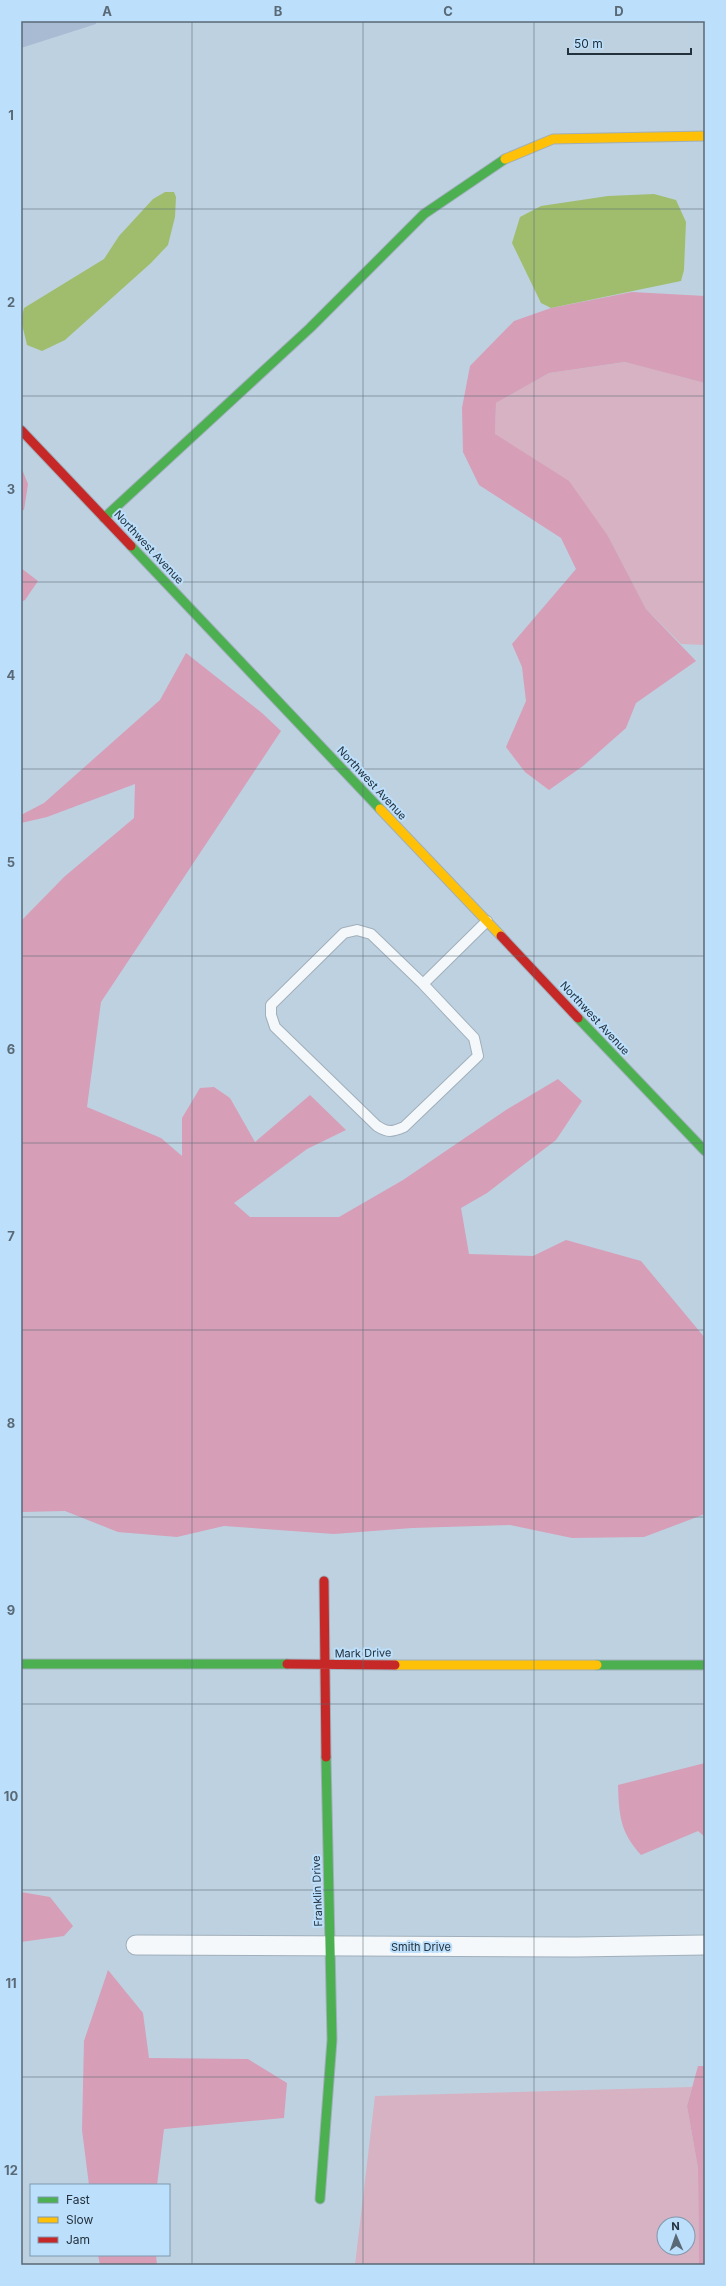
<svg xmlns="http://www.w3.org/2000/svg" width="726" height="2286" font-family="Inter,sans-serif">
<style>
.green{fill:#d6b2c3;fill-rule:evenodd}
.forest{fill:#d69eb7}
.water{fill:#a0bd6e}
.building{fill:#a9bad3}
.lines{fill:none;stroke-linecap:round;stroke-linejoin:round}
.lane-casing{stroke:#a0afbb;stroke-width:12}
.street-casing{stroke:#a0afbb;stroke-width:21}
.fast-casing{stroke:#a0afbb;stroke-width:11}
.slow-casing{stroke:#a0afbb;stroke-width:11}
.jam-casing{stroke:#a0afbb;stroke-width:11}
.lane{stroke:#f5f8fa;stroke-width:10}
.street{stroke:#f5f8fa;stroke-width:19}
.fast{stroke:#4caf50;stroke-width:9}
.slow{stroke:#ffc107;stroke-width:9}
.jam{stroke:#c62828;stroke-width:9}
.grid{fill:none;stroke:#596975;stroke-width:1;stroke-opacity:0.55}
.labels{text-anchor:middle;stroke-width:4;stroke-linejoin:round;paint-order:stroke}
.street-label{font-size:11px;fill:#23313c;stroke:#bcdffc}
.neatline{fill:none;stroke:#596975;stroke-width:1.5}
.grid-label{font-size:13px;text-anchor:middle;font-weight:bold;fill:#596975}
</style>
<rect width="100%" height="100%" fill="#bed1e0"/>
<path class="green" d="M626,362L705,383V645L681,644L646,609L608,536L495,434L496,403L549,373Z
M692,2087L687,2106L698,2168L699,2265H355L375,2096ZM664,2224H688V2248H664Z"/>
<path class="forest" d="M632,292L705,296V383L625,362L549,373L496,403L495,434L569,481L608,536L646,609L696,661L636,703L626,728L583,766L549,790L525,772L506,747L526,701L522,667L512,644L576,569L561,538L479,485L463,452L462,408L470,366L514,321L551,308Z
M21,467L28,484L24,510H21Z
M21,568L38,581L25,600L21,602Z
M186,653L262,713L281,731L101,1002L87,1107L161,1138L182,1156V1118L200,1088L214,1087L230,1098L255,1142L310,1095L346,1130L307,1149L234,1203L250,1217H339L403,1180L506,1110L558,1079L582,1101L556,1140L487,1193L461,1208L469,1254L533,1256L566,1240L641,1261L705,1338V1514L644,1537L572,1538L510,1525L412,1528L334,1534L224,1526L177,1537L118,1532L65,1511L21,1512V921L64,877L134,818L135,784L47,817L21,823V815L44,803L160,700Z
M705,1763V1837L698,1831L641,1855C620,1832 619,1815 618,1785Z
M21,1892L50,1897L73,1926L64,1936L21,1942Z
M108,1970L143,2013L149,2058L248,2059L287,2083L284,2118L164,2129L157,2185H89L82,2130L84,2041Z
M698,2066H705V2265H699L698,2168L687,2106Z
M98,2255H156L157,2265H100Z"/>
<path class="water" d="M165,192H174L176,197L175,217L168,245L151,263L65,340L42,351L27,345L21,320L24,308L104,259L119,236L153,199Z
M654,194L676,200L686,222L684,270L681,281L551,308L541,303L512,243L520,217L541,206L608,196Z"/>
<path class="building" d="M21,21H96V24L21,48Z"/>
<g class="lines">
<defs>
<path id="lane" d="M423,984L474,1038L478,1056L404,1127C392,1132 388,1133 377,1126L275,1027L271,1015V1005L344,933L357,930L371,934L423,984L487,921"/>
<path id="street" d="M136,1945L576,1947L705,1945"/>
<path id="fast" d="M104,518L310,328L424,214L505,159
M131,546L380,809
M578,1018L705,1151
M21,1664H287
M597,1665H705
M320,2199L332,2040L326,1757"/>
<path id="slow" d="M505,159L553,139L705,136
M380,809L501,936
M395,1665H597"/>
<path id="jam" d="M21,430L131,546
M501,936L578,1018
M324,1581L326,1757
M287,1664L395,1665"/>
</defs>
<use href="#lane" class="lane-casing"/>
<use href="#street" class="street-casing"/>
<use href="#fast" class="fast-casing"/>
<use href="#slow" class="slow-casing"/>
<use href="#jam" class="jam-casing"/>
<use href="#lane" class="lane"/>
<use href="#street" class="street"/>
<use href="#fast" class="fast"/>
<use href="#slow" class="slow"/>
<use href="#jam" class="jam"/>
</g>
<path class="grid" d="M192,21V2265M363,21V2265M534,21V2265M21,209H705M21,396H705M21,582H705M21,769H705M21,956H705M21,1143H705M21,1330H705M21,1517H705M21,1704H705M21,1890H705M21,2077H705"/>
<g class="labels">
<g class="street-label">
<text transform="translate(149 547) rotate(47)" y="4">Northwest Avenue</text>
<text transform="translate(372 783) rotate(47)" y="4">Northwest Avenue</text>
<text transform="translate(595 1018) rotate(47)" y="4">Northwest Avenue</text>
<text transform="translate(363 1653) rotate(-1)" y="4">Mark Drive</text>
<text transform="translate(317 1891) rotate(-92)" y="4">Franklin Drive</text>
<text x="421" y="1951">Smith Drive</text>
</g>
</g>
<rect width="726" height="2286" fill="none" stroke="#bcdffc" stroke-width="44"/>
<rect x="30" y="2184" width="140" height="72" fill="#bcdffc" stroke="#7f99af"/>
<rect x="38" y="2197" width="20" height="6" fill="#4caf50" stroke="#7f99af"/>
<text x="66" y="2204" font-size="12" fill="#23313c">Fast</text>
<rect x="38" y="2217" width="20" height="6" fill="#ffc107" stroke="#7f99af"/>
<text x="66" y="2224" font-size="12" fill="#23313c">Slow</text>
<rect x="38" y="2237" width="20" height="6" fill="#c62828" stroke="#7f99af"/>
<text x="66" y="2244" font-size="12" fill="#23313c">Jam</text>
<g transform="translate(676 2236) rotate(358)"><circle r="19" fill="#bcdffc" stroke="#7f99af"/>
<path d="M0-3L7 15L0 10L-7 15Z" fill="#596975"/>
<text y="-6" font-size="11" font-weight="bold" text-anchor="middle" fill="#23313c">N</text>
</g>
<path d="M568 48v6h123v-6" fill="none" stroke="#23313c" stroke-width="2"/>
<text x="574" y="48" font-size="12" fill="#23313c" stroke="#bcdffc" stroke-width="3" paint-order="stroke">50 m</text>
<rect x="22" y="22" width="682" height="2242" class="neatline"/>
<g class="grid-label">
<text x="107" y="16">A</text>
<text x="278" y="16">B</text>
<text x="448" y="16">C</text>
<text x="619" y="16">D</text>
<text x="11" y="120">1</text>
<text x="11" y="307">2</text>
<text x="11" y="494">3</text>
<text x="11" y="680">4</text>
<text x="11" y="867">5</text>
<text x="11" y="1054">6</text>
<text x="11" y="1241">7</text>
<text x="11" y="1428">8</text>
<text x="11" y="1615">9</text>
<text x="11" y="1801">10</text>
<text x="11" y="1988">11</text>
<text x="11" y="2175">12</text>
</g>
</svg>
